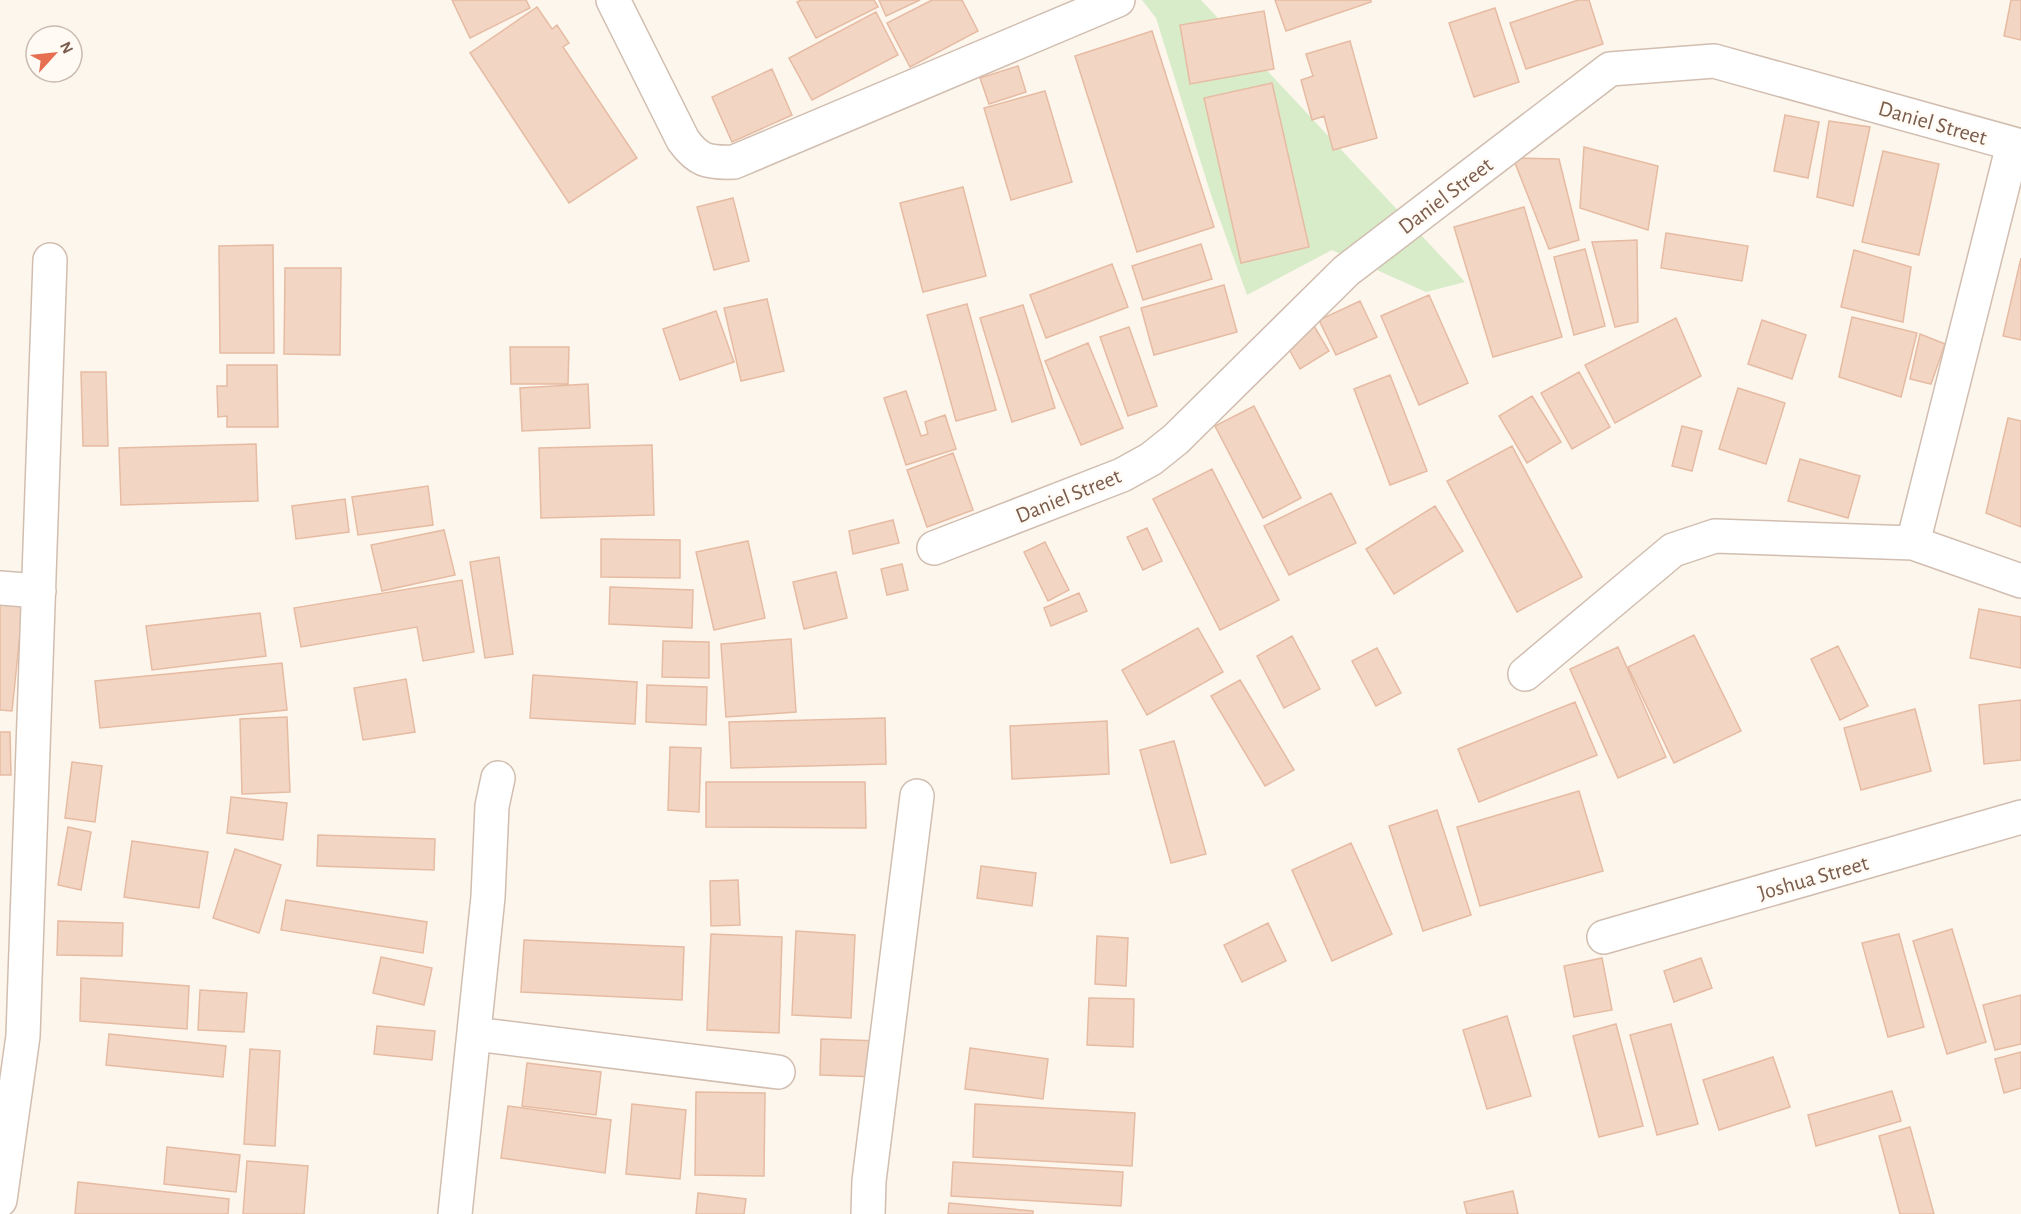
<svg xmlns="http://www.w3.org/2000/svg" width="2021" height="1214" font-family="'Alegreya Sans',sans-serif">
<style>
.green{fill:#d8ecc9}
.building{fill:#f3d5c3;stroke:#e6bba3;stroke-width:1.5}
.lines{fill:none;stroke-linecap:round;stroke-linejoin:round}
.street-casing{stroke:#d1beb0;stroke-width:36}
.street{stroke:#fff;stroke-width:33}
.labels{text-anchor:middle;stroke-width:4.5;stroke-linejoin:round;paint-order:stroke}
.street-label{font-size:22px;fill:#7a5c4d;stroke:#fffaf3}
</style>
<rect width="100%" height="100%" fill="#fdf6ec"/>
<path class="green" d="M1142,0H1201L1465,282L1426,292L1332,250L1247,295L1211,195L1156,18Z"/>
<path class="building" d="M452,0H526L530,8L470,38Z
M801,0H874L878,7L816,38L797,2Z
M879,0H920L886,16Z
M932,0H962L978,31L910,67L887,23Z
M1275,0H1371V2L1286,31Z
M1578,0H1589L1603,44L1526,69L1510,23Z
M2011,0H2021V40L2004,36Z
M537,7L552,29L557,25L569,43L563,47L637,158L569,203L470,53Z
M1495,8L1519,82L1474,97L1449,23Z
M1264,11L1274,69L1190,84L1180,25Z
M876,12L898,55L812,100L789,58Z
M1152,31L1214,227L1137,252L1075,56Z
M1350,41L1377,138L1333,150L1324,116L1312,120L1301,80L1313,76L1306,54Z
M1018,66L1026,92L989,104L980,78Z
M772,69L792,115L732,142L712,97Z
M1272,83L1309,247L1241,263L1204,98Z
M1045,91L1072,182L1011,200L984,108Z
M1785,115L1819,122L1808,178L1774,171Z
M1829,121L1870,127L1853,206L1817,197Z
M1584,147L1658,166L1648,230L1580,208Z
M1883,151L1939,164L1919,255L1862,242Z
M1513,158L1559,159L1579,240L1549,249Z
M963,187L986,276L923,292L900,203Z
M733,198L749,261L714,270L697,207Z
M1524,207L1562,337L1493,357L1454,227Z
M1666,233L1748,246L1742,281L1661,268Z
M1637,240L1638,322L1615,327L1592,242Z
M1201,244L1212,279L1143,300L1132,266Z
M273,245L274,353H220L219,246Z
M1585,249L1605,326L1574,335L1554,257Z
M1854,250L1911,267L1903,322L1841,307Z
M2021,258V340L2003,336Z
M1112,264L1128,307L1046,338L1030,295Z
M285,268H341L340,355L284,354Z
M1224,285L1237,332L1154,355L1141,308Z
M1429,295L1468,383L1419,405L1381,316Z
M767,299L784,371L741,381L724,308Z
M1360,301L1377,337L1336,355L1319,320Z
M967,304L996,410L956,421L927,315Z
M1023,305L1055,408L1012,422L980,318Z
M716,311L734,362L680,380L663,329Z
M1852,317L1917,333L1901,397L1839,377Z
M1676,318L1701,376L1615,423L1585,365Z
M1762,320L1806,335L1792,379L1748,364Z
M1314,326L1329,351L1300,369L1285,342Z
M1129,327L1157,406L1128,416L1100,337Z
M1920,334L1945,344L1931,384L1910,379Z
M1088,343L1123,428L1081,445L1045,361Z
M510,347H569L568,384H511Z
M227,365H277L278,427H227V416L218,417L217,386H227Z
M81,372H106L108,446H83Z
M1579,372L1610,427L1572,449L1541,393Z
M1390,375L1427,471L1390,485L1354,389Z
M588,384L590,428L522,431L520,388Z
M1738,388L1785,403L1766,464L1719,449Z
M906,391L921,436L928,434L925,422L945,415L956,449L906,465L884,398Z
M1532,396L1561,442L1527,463L1499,416Z
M1254,406L1301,498L1263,518L1215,426Z
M2008,418L2021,421V527L1986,513Z
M1682,426L1702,431L1692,471L1672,466Z
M256,444L258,501L121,505L119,448Z
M652,445L654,515L541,518L539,448Z
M1512,446L1582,577L1517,612L1447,481Z
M953,453L973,510L927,527L907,470Z
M1800,459L1860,476L1848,518L1788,501Z
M1212,469L1279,600L1220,630L1153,499Z
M428,486L433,525L358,535L352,497Z
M1331,493L1356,543L1289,575L1264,526Z
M345,499L349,532L296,539L292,506Z
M1435,506L1463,551L1394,594L1366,549Z
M893,520L899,543L853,554L849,531Z
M1147,528L1162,561L1143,570L1127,537Z
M444,530L455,575L382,591L371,545Z
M601,539L680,540V578L601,577Z
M748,541L765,618L714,630L696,552Z
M1045,542L1069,590L1048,601L1024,552Z
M499,557L513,654L485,658L470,562Z
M902,564L908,590L887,595L881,569Z
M836,572L847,618L804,629L793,582Z
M462,580L474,652L423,661L417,627L301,647L294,608Z
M610,587L693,590L692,628L609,624Z
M1079,593L1087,611L1051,626L1044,608Z
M0,603L23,605L12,711L0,710Z
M1979,609L2021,617V668L1970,658Z
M260,613L266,656L152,670L146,626Z
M1198,628L1223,672L1147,715L1122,670Z
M1694,635L1741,731L1674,763L1628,667Z
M1292,636L1320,689L1284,708L1257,656Z
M791,639L796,712L726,717L721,644Z
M663,641L709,642V678L662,677Z
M1838,646L1868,706L1840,720L1811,659Z
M1618,647L1666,757L1618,778L1570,669Z
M1377,648L1401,693L1376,706L1352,661Z
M282,663L287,710L100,728L95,681Z
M533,675L637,682L635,724L530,718Z
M406,679L415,732L363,740L354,688Z
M1240,680L1294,770L1265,786L1211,696Z
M647,685L707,687L706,725L646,722Z
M2021,700V760L1984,764L1979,705Z
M1575,702L1597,755L1479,802L1458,749Z
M1915,709L1931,771L1861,790L1844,728Z
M287,717L290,792L242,794L240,719Z
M885,718L886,764L731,768L729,722Z
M1107,721L1109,774L1012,779L1010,726Z
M0,732H10L11,775H0Z
M1174,741L1206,854L1171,863L1140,750Z
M670,747L701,748L699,812L668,810Z
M72,762L102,766L95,822L65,818Z
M706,782H865L866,828L706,827Z
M1579,791L1603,871L1480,906L1457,827Z
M231,797L287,803L283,840L227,833Z
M1437,810L1471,915L1423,931L1389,826Z
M68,827L91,832L81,890L58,885Z
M318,835L435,839L434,870L317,866Z
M132,841L208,852L199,908L124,897Z
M1351,843L1392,934L1332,961L1292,870Z
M235,849L281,865L259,933L213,918Z
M981,866L1036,873L1032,906L977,898Z
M738,880L740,925L711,926L710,881Z
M286,900L427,922L423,953L281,930Z
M58,921L123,923L122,956L57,955Z
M1268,923L1286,961L1242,982L1224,945Z
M1952,929L1986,1042L1947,1054L1913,941Z
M796,931L855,935L851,1018L792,1015Z
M711,934L782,937L779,1033L707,1030Z
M1899,934L1924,1027L1888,1037L1862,943Z
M1097,936L1128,938L1126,986L1095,984Z
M524,940L684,947L682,1000L521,992Z
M381,957L432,968L424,1005L373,993Z
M1602,958L1612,1010L1574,1017L1564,966Z
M1701,958L1712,988L1674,1002L1664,971Z
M81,978L189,986L187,1029L80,1021Z
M200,990L247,993L244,1032L198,1030Z
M2021,995V1044L1995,1050L1983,1005Z
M1089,998L1134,999L1133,1047L1087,1045Z
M1507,1016L1531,1096L1487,1109L1463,1030Z
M1616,1024L1643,1126L1599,1137L1573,1036Z
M1671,1024L1698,1124L1657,1135L1630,1035Z
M377,1026L435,1031L432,1060L374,1054Z
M109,1034L226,1046L223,1077L106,1065Z
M821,1039L880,1041L878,1077L820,1075Z
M970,1048L1048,1059L1043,1099L965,1089Z
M250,1049L280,1051L275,1146L244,1144Z
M2021,1052V1088L2004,1093L1995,1059Z
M1773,1057L1790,1107L1719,1130L1703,1080Z
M527,1063L601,1072L596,1115L522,1106Z
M1892,1091L1901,1121L1816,1146L1808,1115Z
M696,1092L765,1093L764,1176L695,1175Z
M632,1104L686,1110L680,1179L626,1174Z
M975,1104L1135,1113L1132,1166L973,1157Z
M508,1106L611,1120L605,1173L501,1158Z
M1910,1127L1934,1214H1900L1879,1136Z
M167,1147L240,1155L236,1192L164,1184Z
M247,1161L308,1166L304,1214H243Z
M953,1162L1123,1172L1121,1206L951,1196Z
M78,1182L229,1199L228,1214H75Z
M1513,1191L1518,1214H1467L1464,1202Z
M698,1193L746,1199L744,1214H696Z
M949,1203L1033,1211V1214H948Z"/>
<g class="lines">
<defs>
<path id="street" d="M613,0L683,140C698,161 708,163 734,162L1118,0
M1913,543L2021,581
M934,548L1122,475L1151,459L1176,439L1346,271L1610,69L1714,61L2021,146
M0,588L39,591
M1525,674L1673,550L1715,536L1913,543L2013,145
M1604,937L2021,817
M475,1034L778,1072
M0,1200L23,1036L50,260
M455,1214L488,897L492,806L498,778
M868,1214L869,1181L917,796"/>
</defs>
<use href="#street" class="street-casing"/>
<use href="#street" class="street"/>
</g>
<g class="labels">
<g class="street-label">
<text transform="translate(1933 122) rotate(16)" y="8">Daniel Street</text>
<text transform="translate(1445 195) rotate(-37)" y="8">Daniel Street</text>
<text transform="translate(1068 495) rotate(-22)" y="8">Daniel Street</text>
<text transform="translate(1813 877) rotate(-16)" y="8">Joshua Street</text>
</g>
</g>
<g transform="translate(54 54) rotate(63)"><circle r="28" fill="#fffaf3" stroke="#cabbb1" stroke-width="1.5"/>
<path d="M0-4.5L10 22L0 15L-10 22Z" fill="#e76f51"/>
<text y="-9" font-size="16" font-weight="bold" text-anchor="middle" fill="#7a5c4d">N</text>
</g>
</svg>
